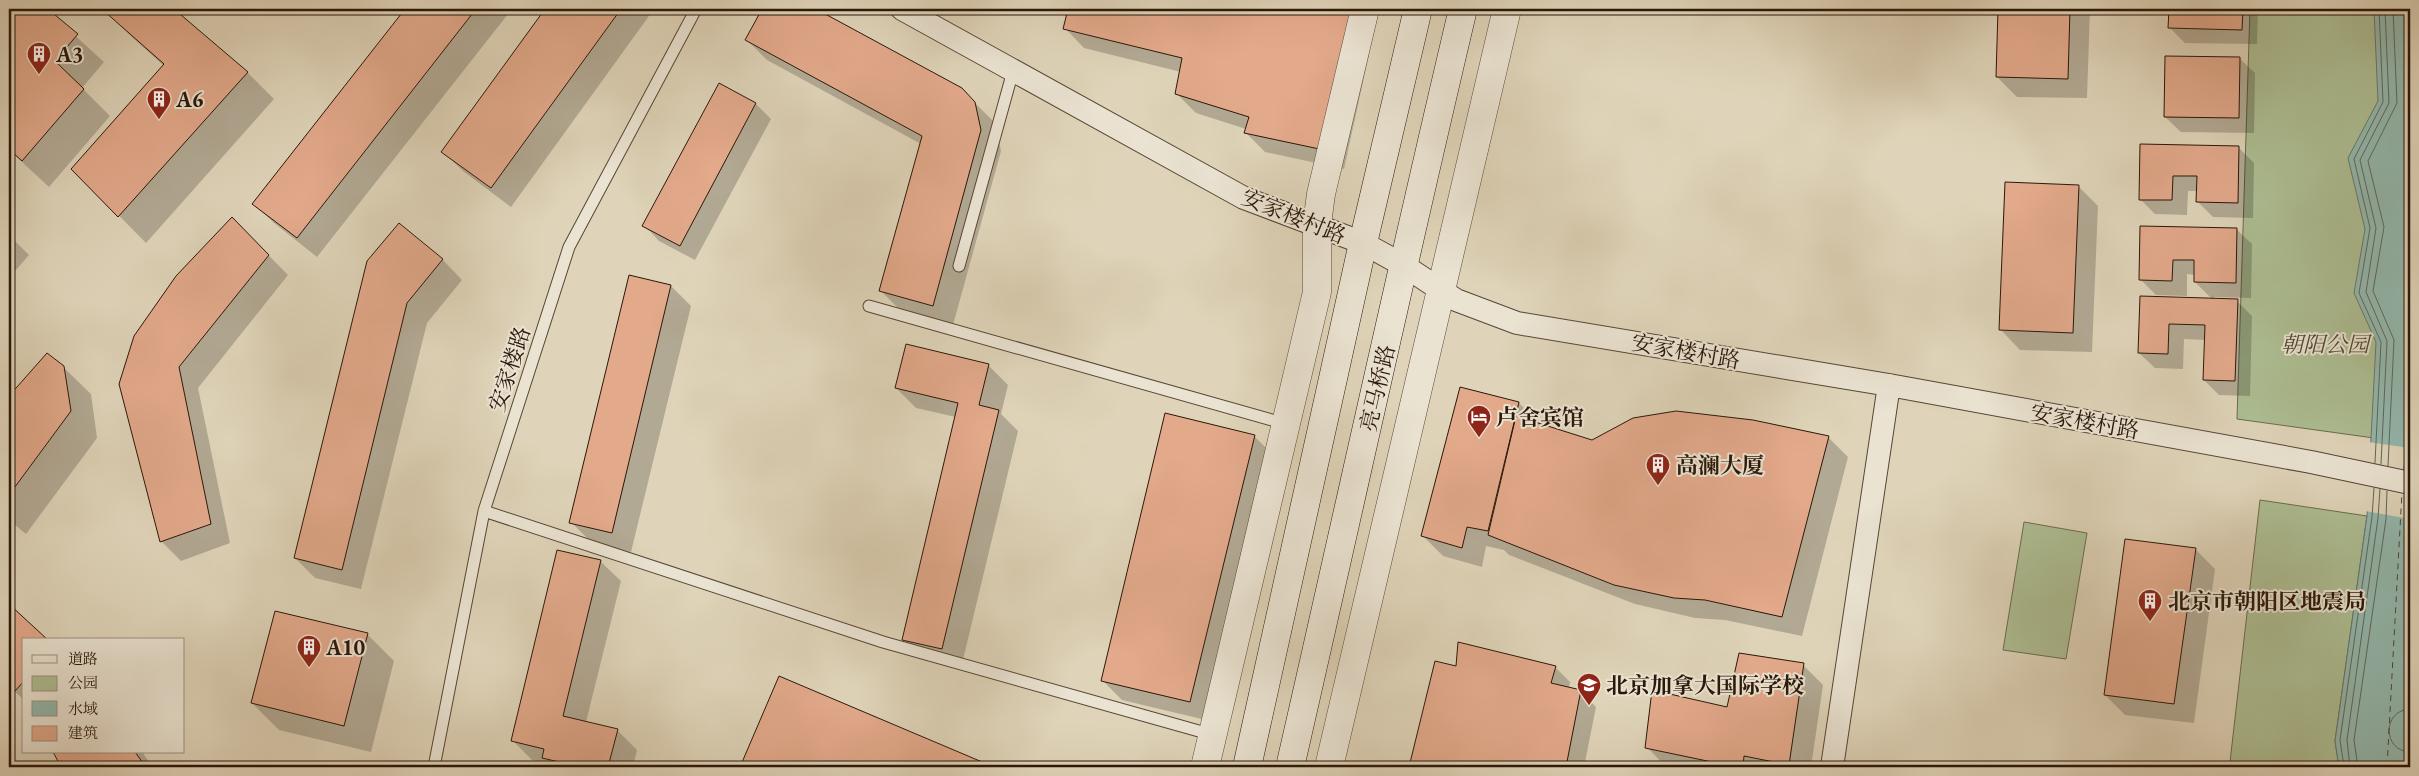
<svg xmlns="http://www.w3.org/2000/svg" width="2419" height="776" font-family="'EB Garamond','Noto Serif SC',serif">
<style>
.green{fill:#adbe93;stroke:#6c6a4e}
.water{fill:#93b8ae;stroke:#69786c}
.pier{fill:#dfd4b9}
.shadow{fill:#0003}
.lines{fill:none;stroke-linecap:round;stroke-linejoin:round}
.shore{stroke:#5e685c;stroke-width:1}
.ferry{stroke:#4a473b;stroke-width:1;stroke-dasharray:6 5;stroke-linecap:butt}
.building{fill:#e2a98b;stroke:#2a1709}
.service-casing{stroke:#574635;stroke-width:13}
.minor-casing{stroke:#574635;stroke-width:24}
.tertiary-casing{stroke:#574635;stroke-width:29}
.secondary-casing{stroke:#2a1709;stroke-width:29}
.service{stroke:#eae3d2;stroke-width:11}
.minor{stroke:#eae3d2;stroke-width:22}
.tertiary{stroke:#eae3d2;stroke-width:28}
.secondary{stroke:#eae3d2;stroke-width:28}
.labels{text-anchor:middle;stroke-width:4;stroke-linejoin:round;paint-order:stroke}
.poi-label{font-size:22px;font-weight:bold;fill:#2a1709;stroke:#eae3d2;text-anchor:start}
.street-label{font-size:22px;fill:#2a1709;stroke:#eae3d2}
.park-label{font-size:22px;font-style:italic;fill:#514932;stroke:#eae3d2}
</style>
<rect width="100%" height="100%" fill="#dfd4b9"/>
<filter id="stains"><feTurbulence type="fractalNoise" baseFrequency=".004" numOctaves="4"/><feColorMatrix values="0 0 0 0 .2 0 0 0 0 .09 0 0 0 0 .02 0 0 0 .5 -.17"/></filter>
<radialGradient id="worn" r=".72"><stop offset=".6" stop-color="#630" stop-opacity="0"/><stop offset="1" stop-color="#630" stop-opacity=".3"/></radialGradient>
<path class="green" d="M2250,9H2410V443L2237,419Z
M2260,500L2367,516L2335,741L2339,767H2226L2230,762Z
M2024,522L2087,533L2066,659L2003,650Z"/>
<path class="water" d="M2374,9H2410V719L2408,729V767H2339L2335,741L2367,516L2376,342L2354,293L2365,229L2348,158L2378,101Z"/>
<path class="pier" d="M2368,442L2410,448V519L2365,511Z"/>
<path class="shadow" d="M16,9H46L104,62L82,88L110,116L49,187L9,150V17Z
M107,9H172L247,72L274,99L146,243L73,169L164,66L132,37L105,10Z
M407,9H512L317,257L274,223L254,204Z
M547,9H654L511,207L463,171L443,152Z
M764,9H814L961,89L995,123L1001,151L953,325L901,311L881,291L921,144L767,60L747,40Z
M1069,9H1379L1344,169L1265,152L1245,132L1246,129L1196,113L1176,93L1181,72L1084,48L1065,28Z
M1999,9H2090L2087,98L2017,97L1997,77Z
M2170,9H2258L2257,44L2185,43L2170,28Z
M2239,58L2255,73L2254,133L2181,132L2165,117Z
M719,84L756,104L771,119L695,260L659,241L644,225Z
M2141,145L2238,147L2254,163L2253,218L2213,217L2198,202V191H2188L2187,215L2155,214L2140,199Z
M2078,186L2098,206L2092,352L2020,350L2001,330Z
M232,218L288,275L198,388L230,543L181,561L161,541L120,384Z
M399,224L443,260L462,280L427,323L361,589L315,578L295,558Z
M2142,227L2236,229L2252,244L2251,298L2214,297V300L2237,301L2252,316L2250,396L2219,395L2204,380L2205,340L2184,339L2183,369L2155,368L2139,353L2141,298L2213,300L2195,282V275L2187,274V296L2156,295L2140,279Z
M9,235L29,255L9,278Z
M671,286L691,306L631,552L591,542L571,522Z
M47,355L63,367L91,394L97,438L26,534L9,520V398Z
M988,365L1008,385L1001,414L1018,431L961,668L923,659L903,639L956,417L916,408L896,388Z
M1519,403L1539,423L1592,442L1828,437L1848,457L1802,636L1725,620L1695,618L1635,604L1509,555L1504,550L1486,546L1482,567L1443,556L1423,536Z
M1254,436L1274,456L1210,721L1122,700L1102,680Z
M2195,549L2215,569L2194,723L2125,715L2105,695Z
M558,551L601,562L621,581L586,722L617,730L637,750L633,767H553L551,765L532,760L512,740Z
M9,606L46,640H24V700L9,686Z
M367,634L394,661L371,752L279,730L252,703Z
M1436,663L1457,668L1555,667L1570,682L1569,688L1580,691L1596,707L1584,767H1410Z
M1803,665L1823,685L1811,767H1666L1647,747L1728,709Z
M780,677L990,767H741Z
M54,752H142L153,767H62Z"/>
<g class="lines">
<path class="shore" d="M2375,463L2381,342L2359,293L2370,228L2354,159L2383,102L2379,9
M2381,464L2387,341L2366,292L2376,228L2360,160L2389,103L2385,9
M2388,466L2394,340L2373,291L2384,227L2368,161L2397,103L2393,9
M2410,709C2382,710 2382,751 2410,752
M2344,767L2340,740L2372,517L2374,488
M2350,767L2347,740L2378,518L2380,489
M2358,767L2354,740L2386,519L2387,491"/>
<path class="ferry" d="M2404,471L2410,349
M2387,767L2402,492"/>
</g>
<path class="building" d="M15,9H48L78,34L55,61L84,89L22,161L9,149V15Z
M105,9H174L248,72L118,217L71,169L164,64L104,11Z
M405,9H476L297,238L252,204Z
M545,9H621L491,188L441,152Z
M762,9H816L962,88L975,102L981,130L933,306L879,291L922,136L745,40Z
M1068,9H1355L1324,150L1244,133L1249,117L1175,94L1182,58L1063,29Z
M1998,9H2070L2068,79L1996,77Z
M2169,9H2243L2242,30L2168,28Z
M2165,56L2240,57L2239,118L2164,117Z
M719,83L756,103L680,246L642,226Z
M2140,144L2239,146L2238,203L2196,202L2197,176H2173L2172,200H2139Z
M2005,182L2079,185L2073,333L1999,330Z
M232,217L269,255L179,367L211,524L160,542L119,384L134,336L176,276Z
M399,223L443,259L407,303L342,570L294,558L367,261Z
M2140,226L2237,228L2236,283L2194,282V260H2173L2172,281L2139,280Z
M629,275L671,285L612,533L569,523Z
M2140,296L2238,299L2235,381L2203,380L2205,325L2169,324L2168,354L2138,353Z
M906,344L989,364L979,405L999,410L942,649L902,640L958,403L895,388Z
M47,353L64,366L71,411L9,495V396Z
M1460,387L1519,402L1488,531L1467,527L1462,548L1421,536Z
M1676,411L1753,420L1829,436L1782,617L1705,600L1674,598L1614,585L1488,535L1516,416L1592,440L1633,418Z
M1165,413L1255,435L1190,702L1101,681Z
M2125,539L2196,548L2174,704L2104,695Z
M557,550L601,560L563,716L618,729L608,767H581L542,758L544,749L511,741Z
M9,604L48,640H24V681L15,691L9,685Z
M275,611L368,633L344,726L251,703Z
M1458,642L1556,666L1551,683L1581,690L1566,767H1409L1435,661L1456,666Z
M1739,653L1804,663L1789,765L1744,756L1743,767H1736L1645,748L1652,690L1727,707Z
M779,676L994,767H740Z
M53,752H135L146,767H61Z"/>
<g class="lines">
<defs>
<path id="service" d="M959,266L1013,71
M869,306L1286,424
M484,511L883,642L1213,735
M434,767L484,511L569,247L696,9"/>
<path id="minor" d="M902,9L1244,198L1363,243L1403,265L1456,300L1517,323L1889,385L2311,462L2410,483
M1832,767L1889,385"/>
<path id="tertiary" d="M1205,767L1317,292V224L1321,194L1365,9
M1329,767L1507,9"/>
<path id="secondary" d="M1247,767L1363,243L1418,9
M1290,767C1348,514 1403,261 1463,9"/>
</defs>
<use href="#service" class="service-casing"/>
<use href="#minor" class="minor-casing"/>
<use href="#tertiary" class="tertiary-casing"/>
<use href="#secondary" class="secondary-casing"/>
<use href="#service" class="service"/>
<use href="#minor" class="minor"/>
<use href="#tertiary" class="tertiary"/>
<use href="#secondary" class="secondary"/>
</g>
<defs>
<symbol id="building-pin" viewBox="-11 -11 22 30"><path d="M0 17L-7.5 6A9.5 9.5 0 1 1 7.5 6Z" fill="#8f2418" stroke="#eae3d2"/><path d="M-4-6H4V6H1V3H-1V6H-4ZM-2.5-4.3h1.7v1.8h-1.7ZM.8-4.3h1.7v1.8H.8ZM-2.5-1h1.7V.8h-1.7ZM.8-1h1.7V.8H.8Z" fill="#fff"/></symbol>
<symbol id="hotel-pin" viewBox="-11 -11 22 30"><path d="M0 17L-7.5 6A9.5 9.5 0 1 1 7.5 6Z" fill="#8f2418" stroke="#eae3d2"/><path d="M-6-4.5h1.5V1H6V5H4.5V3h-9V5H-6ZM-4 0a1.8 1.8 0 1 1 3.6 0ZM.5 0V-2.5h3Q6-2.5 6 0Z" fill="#fff"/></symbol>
<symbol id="school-pin" viewBox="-11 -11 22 30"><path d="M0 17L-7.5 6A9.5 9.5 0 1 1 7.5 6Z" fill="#8f2418" stroke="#eae3d2"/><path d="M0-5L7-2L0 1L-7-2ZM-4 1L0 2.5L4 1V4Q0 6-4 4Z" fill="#fff"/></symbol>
</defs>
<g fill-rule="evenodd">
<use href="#building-pin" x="25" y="40" width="28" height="38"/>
<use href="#building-pin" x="145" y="85" width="28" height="38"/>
<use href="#hotel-pin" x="1465" y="403" width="28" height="38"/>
<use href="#building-pin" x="1644" y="451" width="28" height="38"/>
<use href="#building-pin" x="2136" y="587" width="28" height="38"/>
<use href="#building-pin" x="295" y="633" width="28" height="38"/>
<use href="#school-pin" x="1575" y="671" width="28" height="38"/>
</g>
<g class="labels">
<g class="poi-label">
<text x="56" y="62">A3</text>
<text x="176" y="107">A6</text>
<text x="1496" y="425">卢舍宾馆</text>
<text x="1676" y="473">高澜大厦</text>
<text x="2168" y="609">北京市朝阳区地震局</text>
<text x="326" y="655">A10</text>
<text x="1606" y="693">北京加拿大国际学校</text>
</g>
<g class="street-label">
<text transform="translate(1294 216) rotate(22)" y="8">安家楼村路</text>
<text transform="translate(1686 351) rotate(10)" y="8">安家楼村路</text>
<text transform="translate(509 369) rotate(-72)" y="8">安家楼路</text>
<text transform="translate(1377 388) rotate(-77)" y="8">亮马桥路</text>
<text transform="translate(2085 421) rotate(10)" y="8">安家楼村路</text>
</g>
<g class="park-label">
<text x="2325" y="352">朝阳公园</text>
</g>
</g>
<rect width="2419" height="776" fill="none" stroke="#dfd4b9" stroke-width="30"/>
<rect x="10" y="10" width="2399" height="756" fill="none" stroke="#2a1709" stroke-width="2.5"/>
<rect x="15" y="15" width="2389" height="746" fill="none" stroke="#2a1709"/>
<rect x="22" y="638" width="162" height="115" fill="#eae3d2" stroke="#9d9182"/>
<rect x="32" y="655" width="25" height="8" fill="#eae3d2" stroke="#9d9182"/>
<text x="68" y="664" font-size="15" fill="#2a1709">道路</text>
<rect x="32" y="676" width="25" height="15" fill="#adbe93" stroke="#9d9182"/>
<text x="68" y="688" font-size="15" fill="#2a1709">公园</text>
<rect x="32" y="701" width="25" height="15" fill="#93b8ae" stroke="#9d9182"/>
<text x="68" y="714" font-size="15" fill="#2a1709">水域</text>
<rect x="32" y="726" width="25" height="15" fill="#e2a98b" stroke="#9d9182"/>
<text x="68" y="738" font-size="15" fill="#2a1709">建筑</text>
<rect width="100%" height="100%" filter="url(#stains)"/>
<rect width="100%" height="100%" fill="url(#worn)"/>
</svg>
